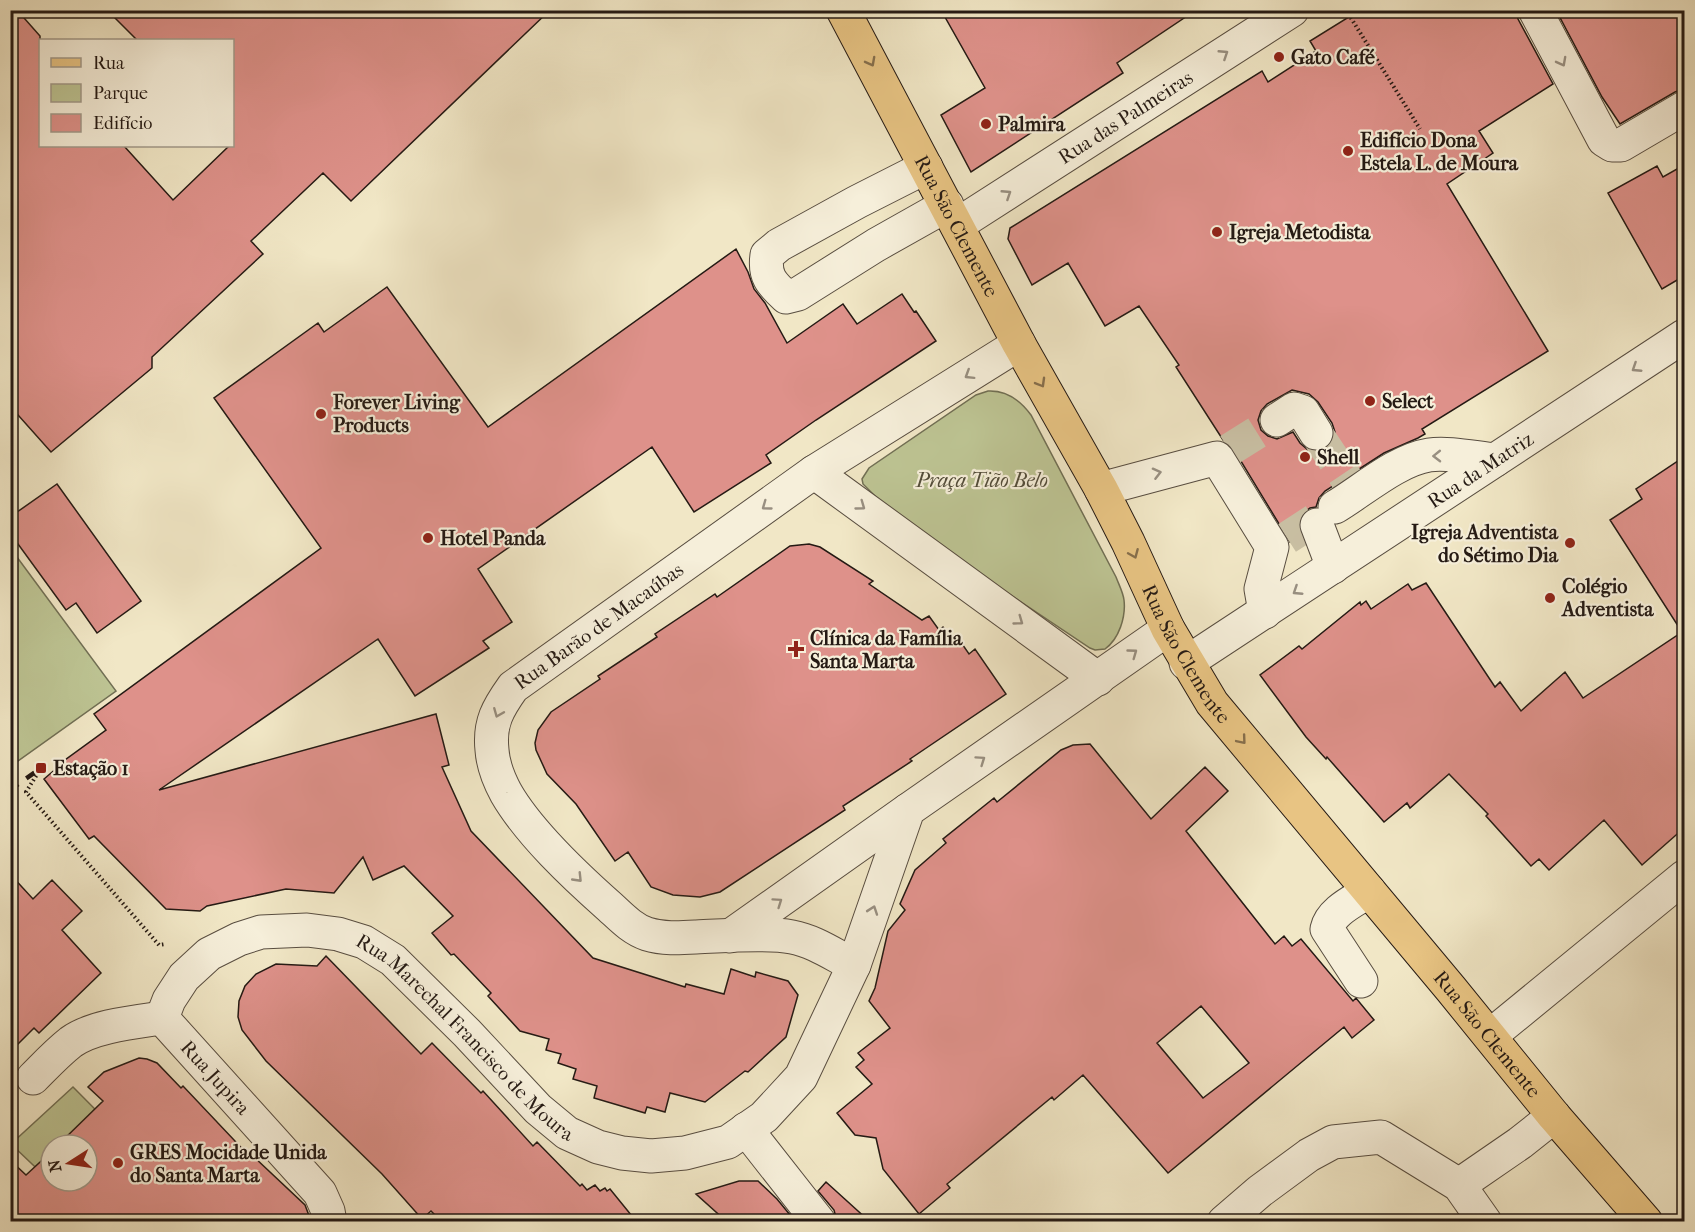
<svg xmlns="http://www.w3.org/2000/svg" width="1695" height="1232" font-family="'IM FELL French Canon',serif">
<style>
.green{fill:#bdc493;stroke:#716f54;stroke-width:1.5;fill-rule:evenodd}
.building{fill:#de918a;stroke:#251a14;stroke-width:1.5;fill-rule:evenodd}
.lines{fill:none;stroke-linecap:round;stroke-linejoin:round}
.minor-tunnel{stroke:#c8bea2;stroke-width:33;stroke-dasharray:33 16;stroke-linecap:butt}
.minor-casing{stroke:#584d40;stroke-width:35}
.major-casing{stroke:#251a14;stroke-width:35}
.path{stroke:#251a14;stroke-width:4;stroke-dasharray:1.5 3;stroke-linecap:butt}
.minor{stroke:#f6efda;stroke-width:33}
.major{stroke:#e8c483;stroke-width:33}
.rail{stroke:#251a14;stroke-width:4.5;stroke-dasharray:10 10;stroke-linecap:butt}
.oneway{stroke:#988f81}
.oneway2{stroke:#866f4c}
.poi-dot{fill:#8f2418;stroke:#f6efda;stroke-width:2}
.labels{text-anchor:middle;stroke-width:4.5;stroke-linejoin:round;paint-order:stroke}
.poi-label{font-size:20px;font-weight:bold;fill:#251a14;stroke:#f6efda;text-anchor:start}
.street-label{font-size:20px;fill:#251a14;stroke:#f6efda}
.park-label{font-size:20px;font-style:italic;fill:#534d3a;stroke:#f6efda}
</style>
<rect width="100%" height="100%" fill="#f1e7c6"/>
<filter id="stains"><feTurbulence type="fractalNoise" baseFrequency=".00333" numOctaves="4"/><feColorMatrix values="0 0 0 0 .2 0 0 0 0 .09 0 0 0 0 .02 0 0 0 .5 -.17"/></filter>
<radialGradient id="worn" r=".72"><stop offset=".6" stop-color="#630" stop-opacity="0"/><stop offset="1" stop-color="#630" stop-opacity=".3"/></radialGradient>
<path class="green" d="M988,391C1007,390 1020,400 1031,415L1116,577C1119,585 1123,592 1124,600C1126,617 1119,639 1105,649L1095,650L1090,648L1006,592L880,501L863,484L862,479L869,468L976,395Z
M11,549L116,691L11,766H10Z
M73,1087L206,1221H92L11,1144ZM51,1145H87V1181H51Z"/>
<path class="building" d="M10,10H17L40,36V146H124L173,200L229,146H232V40H137L107,10H550L351,201L323,173L251,241L263,254L152,357V368L51,452L10,406Z
M941,10H1196L1117,63L1123,73L971,172L941,115L985,88Z
M1360,10H1516L1518,19L1553,84L1479,131L1493,153L1447,184L1548,351L1422,429L1425,434L1418,438L1384,453L1325,491L1319,498L1316,507L1310,508L1302,514L1298,523L1301,535L1290,542L1233,448L1223,440L1176,367L1179,365L1139,306L1105,326L1068,263L1032,285L1008,239L1010,228L1262,71L1268,82L1316,51L1310,41ZM1292,390L1309,394L1318,402L1332,423L1335,432L1333,441L1325,449L1317,452L1308,450L1300,443L1293,432L1277,439L1268,436L1261,430L1258,420L1261,411L1267,404Z
M1556,10H1684V89L1675,92L1620,124L1602,97Z
M1684,165V276L1662,289L1608,193L1657,166L1663,177Z
M736,249L748,272L754,289L765,303L787,343L843,304L857,324L902,294L914,312L916,311L936,341L816,420L766,455L771,463L694,512L652,447L478,569L512,622L483,641L489,648L415,696L378,639L159,790L436,714L449,765L442,767L471,831L593,958L685,987L686,984L724,994L731,969L755,977L756,972L788,981L798,995L786,1037L748,1072L745,1071L705,1102L670,1093L665,1112L647,1107L645,1113L594,1098L597,1086L573,1079L576,1069L558,1063L561,1054L546,1050L549,1039L520,1031L488,996L491,993L454,954L451,955L432,933L453,916L404,866L373,880L363,857L334,893L286,889L207,906L200,911L166,909L94,836L89,839L44,779L58,767V765L106,730L94,714L321,548L214,398L318,323L324,332L387,287L488,427Z
M1684,457V828L1642,865L1604,820L1549,870L1539,859L1531,866L1486,816L1488,814L1449,774L1410,808L1407,803L1384,822L1327,757L1326,759L1306,737L1260,675L1299,646L1302,649L1360,602L1361,605L1366,601L1371,609L1408,584L1412,590L1426,583L1495,687L1500,682L1521,711L1565,672L1583,698L1682,632L1610,520L1642,499L1636,489Z
M57,484L141,601L97,633L76,603L66,610L10,533V517Z
M809,544L820,547L873,581L869,584L922,620L929,616L939,630L943,627L953,641L958,638L969,654L975,649L1006,694L910,759L912,761L843,806L845,810L720,892L700,897L673,895L651,887L628,852L615,861L576,804L547,774L536,750L535,743L538,730L551,712L600,679L598,676L657,637L655,634L715,594L717,597L790,546Z
M1090,744L1151,819L1205,767L1228,791L1186,831L1275,944L1284,936L1292,946L1301,939L1353,1001L1356,998L1374,1020L1352,1038L1344,1027L1168,1173L1083,1075L1054,1100L1052,1097L947,1184L950,1188L919,1214L883,1169L876,1138L855,1135L837,1113L872,1084L856,1067L864,1060L858,1053L890,1028L869,1001L875,988L888,931L905,910L900,904L915,870L946,843L943,839L994,798L997,802L1061,750L1073,745ZM1201,1006L1249,1063L1203,1098L1157,1043Z
M10,874L33,899L52,880L82,911L62,930L101,973L39,1033L34,1028L10,1052Z
M326,956L421,1054L432,1043L481,1093L483,1091L533,1146L537,1142L580,1186L582,1184L587,1190L595,1185L600,1191L605,1188L607,1191L610,1189L636,1221H441L431,1211L422,1219L382,1174L266,1061L242,1030L238,1017L239,1001L245,986L256,974L276,964L317,966Z
M139,1058L147,1059L157,1063L181,1088L183,1086L251,1158L253,1156L305,1205L311,1221H10V1160L26,1175L51,1152V1181H87V1145H58L103,1101L88,1087L104,1072Z
M739,1181H758L777,1199L795,1221H726L696,1194Z
M826,1182L869,1221H837L834,1210L818,1191Z"/>
<g class="lines">
<path class="minor-tunnel" d="M1316,433L1350,484
M1229,450L1277,420
M1287,538L1335,507"/>
<defs>
<g id="minor">
<path d="M1535,10L1604,140L1612,145H1621L1684,108"/>
<path d="M926,167L857,202L779,245L767,255C764,276 771,283 786,297L798,294L876,245L947,205"/>
<path id="s1" d="M957,225L1292,10"/>
<path d="M1277,420L1294,409L1303,412L1316,433"/>
<path d="M814,472L1098,679"/>
<path d="M1101,489L1217,458L1272,547L1261,589L1265,612"/>
<path d="M1335,507C1362,491 1397,460 1429,455C1448,452 1475,458 1495,460"/>
<path d="M1317,525L1333,567"/>
<path id="s2" d="M1186,663L1684,336"/>
<path d="M730,936L908,810"/>
<path id="s3" d="M854,965C834,955 814,941 792,937C766,932 724,936 696,937C679,938 663,939 647,934C632,929 621,917 610,907C575,876 529,833 506,793C499,780 493,765 492,750C489,723 498,708 513,687L814,472L1019,344"/>
<path d="M1361,981L1327,929C1331,911 1354,901 1369,891"/>
<path id="s4" d="M162,1018L169,1000L184,977L209,954L239,939L261,932L307,930L338,934L364,942L393,960L467,1033L538,1109L567,1133L598,1147L622,1153L651,1156L685,1153L728,1142L764,1117L801,1077L854,965L908,810L1168,629"/>
<path id="s5" d="M162,1018L320,1193L328,1211L330,1222"/>
<path d="M1490,1036L1684,877"/>
<path d="M33,1078C45,1066 57,1053 71,1042C93,1026 135,1022 162,1018"/>
<path d="M746,1129L819,1222"/>
<path d="M1459,1185L1520,1143L1554,1116"/>
<path d="M1224,1222L1260,1191L1309,1155L1333,1142L1381,1137L1459,1185L1485,1222"/>
</g>
<g id="major">
<path id="s6" d="M843,10L1019,344L1101,489L1128,542L1168,629L1212,703L1451,989L1554,1116L1646,1222"/>
</g>
</defs>
<use href="#minor" class="minor-casing"/>
<use href="#major" class="major-casing"/>
<path class="path" d="M1346,10L1420,129
M41,768L26,792L159,945L166,944"/>
<use href="#minor" class="minor"/>
<use href="#major" class="major"/>
<path class="rail" d="M10,790L41,768"/>
</g>
<defs><path id="oneway-chevron" d="M-2-3.5L2.5 0L-2 3.5" fill="none" stroke-width="1.6" stroke-linecap="round" stroke-linejoin="round" transform="scale(1.5)"/></defs>
<g class="oneway">
<use href="#oneway-chevron" transform="translate(1224 54) rotate(-33)"/>
<use href="#oneway-chevron" transform="translate(1562 62) rotate(62)"/>
<use href="#oneway-chevron" transform="translate(1007 194) rotate(-33)"/>
<use href="#oneway-chevron" transform="translate(1636 368) rotate(147)"/>
<use href="#oneway-chevron" transform="translate(969 375) rotate(148)"/>
<use href="#oneway-chevron" transform="translate(1437 456) rotate(179)"/>
<use href="#oneway-chevron" transform="translate(1157 473) rotate(-14)"/>
<use href="#oneway-chevron" transform="translate(766 506) rotate(144)"/>
<use href="#oneway-chevron" transform="translate(861 506) rotate(36)"/>
<use href="#oneway-chevron" transform="translate(1297 591) rotate(147)"/>
<use href="#oneway-chevron" transform="translate(1019 621) rotate(36)"/>
<use href="#oneway-chevron" transform="translate(1133 653) rotate(-36)"/>
<use href="#oneway-chevron" transform="translate(498 713) rotate(112)"/>
<use href="#oneway-chevron" transform="translate(981 760) rotate(-35)"/>
<use href="#oneway-chevron" transform="translate(578 878) rotate(46)"/>
<use href="#oneway-chevron" transform="translate(778 902) rotate(-35)"/>
<use href="#oneway-chevron" transform="translate(873 910) rotate(-71)"/>
</g>
<g class="oneway2">
<use href="#oneway-chevron" transform="translate(871 62) rotate(62)"/>
<use href="#oneway-chevron" transform="translate(1041 383) rotate(60)"/>
<use href="#oneway-chevron" transform="translate(1134 554) rotate(67)"/>
<use href="#oneway-chevron" transform="translate(1242 740) rotate(50)"/>
</g>
<g class="poi-dot">
<circle cx="1279" cy="57" r="6"/>
<circle cx="986" cy="124" r="6"/>
<circle cx="1348" cy="151" r="6"/>
<circle cx="1217" cy="232" r="6"/>
<circle cx="1370" cy="401" r="6"/>
<circle cx="321" cy="414" r="6"/>
<circle cx="1305" cy="457" r="6"/>
<circle cx="428" cy="538" r="6"/>
<circle cx="1570" cy="543" r="6"/>
<circle cx="1550" cy="598" r="6"/>
<path d="M793 640h6v6h6v6h-6v6h-6v-6h-6v-6h6z"/>
<rect x="35" y="762" width="12" height="12" rx="3"/>
<circle cx="118" cy="1163" r="6"/>
</g>
<g class="labels">
<g class="poi-label">
<text x="1291" y="64">Gato Café</text>
<text x="998" y="131">Palmira</text>
<text x="1360" y="147">Edifício Dona<tspan x="1360" dy="23">Estela L. de Moura</tspan></text>
<text x="1229" y="239">Igreja Metodista</text>
<text x="1382" y="408">Select</text>
<text x="333" y="409">Forever Living<tspan x="333" dy="23">Products</tspan></text>
<text x="1317" y="464">Shell</text>
<text x="1558" y="539" text-anchor="end">Igreja Adventista<tspan x="1558" dy="23">do Sétimo Dia</tspan></text>
<text x="440" y="545">Hotel Panda</text>
<text x="1562" y="593">Colégio<tspan x="1562" dy="23">Adventista</tspan></text>
<text x="810" y="645">Clínica da Família<tspan x="810" dy="23">Santa Marta</tspan></text>
<text x="53" y="775">Estação 1</text>
<text x="130" y="1159">GRES Mocidade Unida<tspan x="130" dy="23">do Santa Marta</tspan></text>
</g>
<g class="street-label">
<text dy="7" stroke="none"><textPath href="#s1" startOffset="200">Rua das Palmeiras</textPath></text>
<text dy="7" stroke="none"><textPath href="#s6" startOffset="244">Rua São Clemente</textPath></text>
<text dy="7" stroke="none"><textPath href="#s2" startOffset="352">Rua da Matriz</textPath></text>
<text dy="7" stroke="none"><textPath href="#s3" startOffset="634">Rua Barão de Macaúbas</textPath></text>
<text dy="7" stroke="none"><textPath href="#s6" startOffset="730">Rua São Clemente</textPath></text>
<text dy="7" stroke="none"><textPath href="#s6" startOffset="1216">Rua São Clemente</textPath></text>
<text dy="7" stroke="none"><textPath href="#s4" startOffset="381">Rua Marechal Francisco de Moura</textPath></text>
<text dy="7" stroke="none"><textPath href="#s5" startOffset="80">Rua Jupira</textPath></text>
</g>
<g class="park-label">
<text x="982" y="487">Praça Tião Belo</text>
</g>
</g>
<rect width="1695" height="1232" fill="none" stroke="#f1e7c6" stroke-width="36"/>
<rect x="12" y="12" width="1671" height="1208" fill="none" stroke="#251a14" stroke-width="3"/>
<rect x="18" y="18" width="1659" height="1196" fill="none" stroke="#251a14" stroke-width="1.5"/>
<rect x="39" y="39" width="195" height="108" fill="#f6efda" stroke="#a29a8b" stroke-width="1.5"/>
<rect x="51" y="58" width="30" height="9" fill="#e8c483" stroke="#a29a8b" stroke-width="1.5"/>
<text x="93" y="69" font-size="18" fill="#251a14">Rua</text>
<rect x="51" y="84" width="30" height="18" fill="#bdc493" stroke="#a29a8b" stroke-width="1.5"/>
<text x="93" y="99" font-size="18" fill="#251a14">Parque</text>
<rect x="51" y="114" width="30" height="18" fill="#de918a" stroke="#a29a8b" stroke-width="1.5"/>
<text x="93" y="129" font-size="18" fill="#251a14">Edifício</text>
<g transform="translate(69 1163) rotate(258)"><circle r="28" fill="#f6efda" stroke="#a29a8b" stroke-width="1.5"/>
<path d="M0-4.5L10 22L0 15L-10 22Z" fill="#8f2418"/>
<text y="-9" font-size="16" font-weight="bold" text-anchor="middle" fill="#251a14">N</text>
</g>
<rect width="100%" height="100%" filter="url(#stains)"/>
<rect width="100%" height="100%" fill="url(#worn)"/>
</svg>
